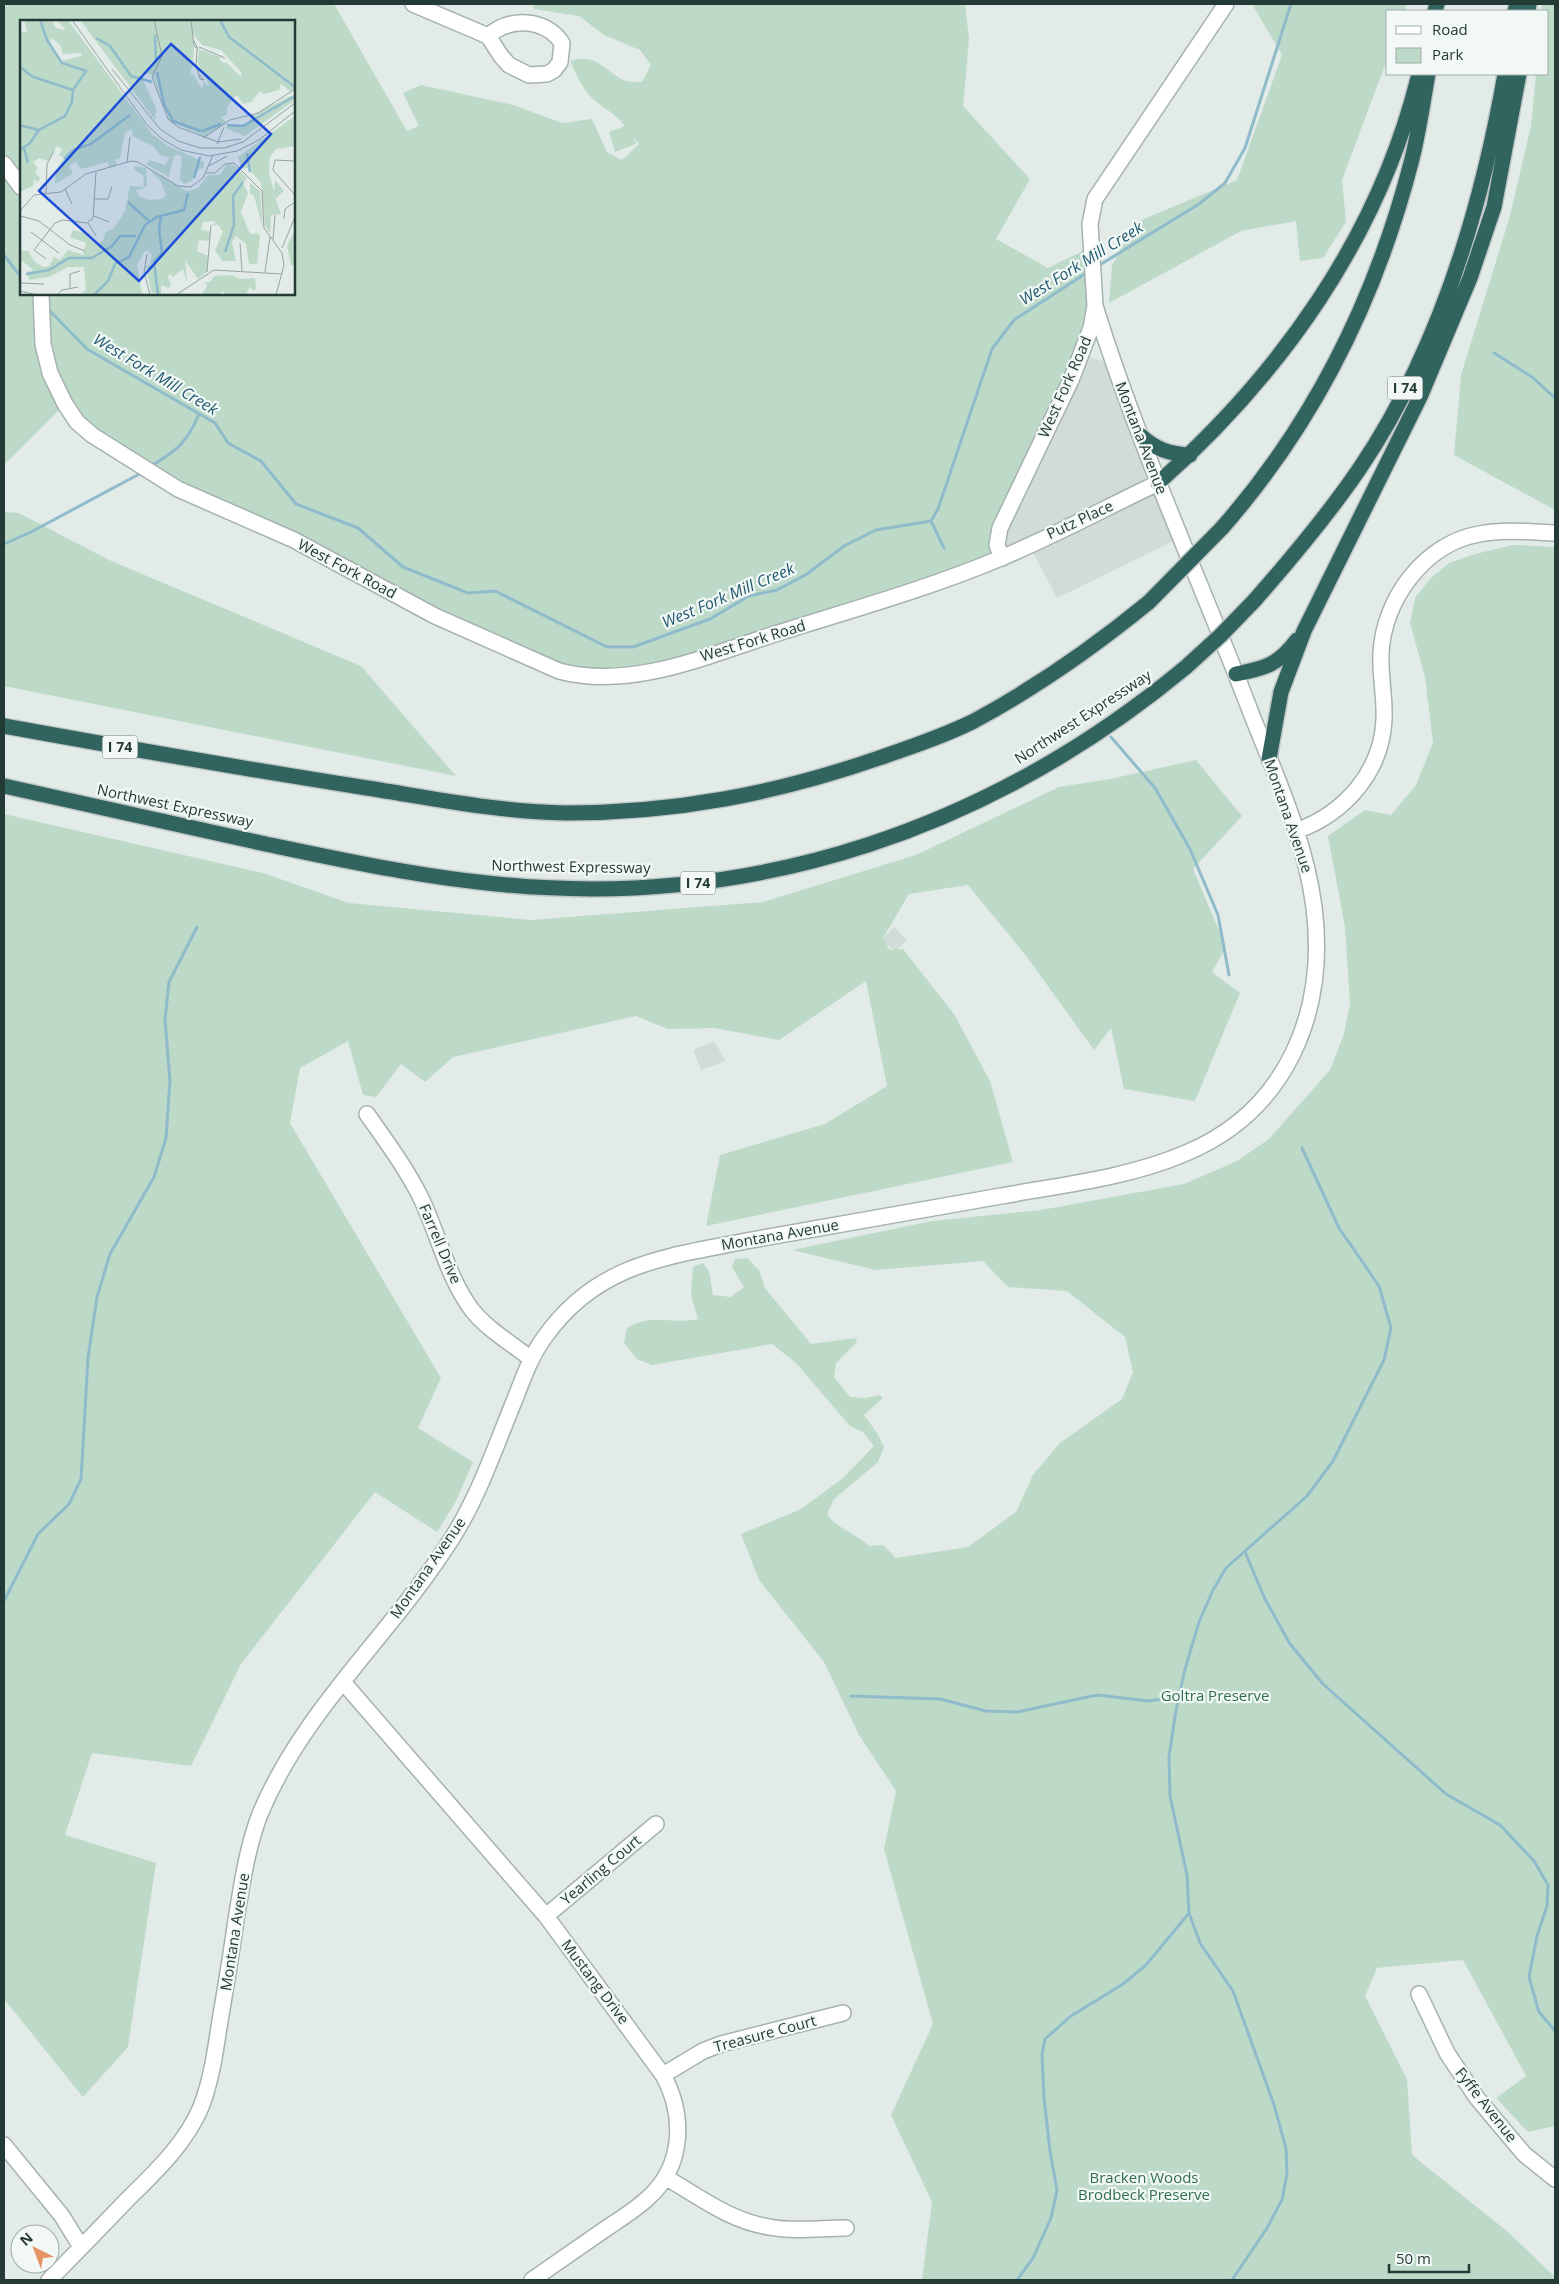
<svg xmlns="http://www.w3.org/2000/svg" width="1559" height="2284" font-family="'Open Sans',sans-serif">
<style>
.built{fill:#d1dbd7}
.green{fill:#bddac8;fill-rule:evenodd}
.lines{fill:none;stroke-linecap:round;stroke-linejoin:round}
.stream{stroke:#8fbbcb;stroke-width:3}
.minor-casing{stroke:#a5b2af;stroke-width:18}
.highway-casing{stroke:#c2c8c7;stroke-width:18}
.minor{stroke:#fff;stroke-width:15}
.highway{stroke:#32645f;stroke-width:15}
.highway-bridge-casing{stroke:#c2c8c7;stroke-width:18;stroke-linecap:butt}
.highway-bridge{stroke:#32645f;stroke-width:15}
.labels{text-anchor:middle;stroke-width:4.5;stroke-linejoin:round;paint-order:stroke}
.shield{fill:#f2f8f6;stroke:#627370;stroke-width:1}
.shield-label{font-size:14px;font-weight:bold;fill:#243a37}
.street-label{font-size:15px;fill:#243a37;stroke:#f2f8f6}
.park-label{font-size:15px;fill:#316e50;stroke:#f2f8f6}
.water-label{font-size:16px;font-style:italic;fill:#235b71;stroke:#f2f8f6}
.inset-river{fill:none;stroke:#8fbbcb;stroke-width:2.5}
.inset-road{fill:none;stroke:#96a4a1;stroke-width:1}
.view{fill:#1d4ed8;fill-opacity:0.15;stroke:#1d4ed8;stroke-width:2.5}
.inset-edge{fill:none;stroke:#243a37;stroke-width:2.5}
</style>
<rect width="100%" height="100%" fill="#e2ebe8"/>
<path class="built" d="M1082,354L1113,365L1180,538L1057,598L1029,545L1002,558L1000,528Z
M894,927L907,940L895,952L882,939Z
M714,1041L726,1061L701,1070L693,1050Z"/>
<path class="green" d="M4,4H334L407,131L419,126L403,93L421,85L513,105L562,123L592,119L607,152L622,160L639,144L634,138L636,144L615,152L609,132L625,126C616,114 603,108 592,98C582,88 576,74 570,61C597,53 602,69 623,80C628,83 636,81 642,82L651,65L640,50L604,35L579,16L534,9L532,4H965L969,39L963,106L1030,179L996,239L1048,268L1091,247L1095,306L1000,528L1002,558L632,675L559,671L125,455L65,404L4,465ZM21,21H294V294H21Z
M1252,4H1407L1405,11H1388V57L1342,180L1346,222L1323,258L1300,261L1296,221L1241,231L1109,303L1112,266L1134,223L1237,180L1282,55Z
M1542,4H1555V510L1454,455L1461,375L1509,219L1531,126L1536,74H1548V11H1541Z
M4,512L19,513L109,560L361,666L456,776L4,686Z
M1513,545L1555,547V2126L1528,2132L1496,2098L1526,2076L1463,1960L1377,1968L1365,1996L1407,2079L1412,2155L1508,2232L1555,2277V2280H922L932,2202L891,2115L933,2024L884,1849L896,1791L859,1735L824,1662L759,1580L741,1534L801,1509L843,1478L874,1446L863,1432L850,1426L796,1363L772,1344L652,1365L637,1359L624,1343L627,1328C652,1312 672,1325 698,1319L691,1295L693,1267L703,1263L709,1272L713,1295L731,1297L744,1287L732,1267L735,1259L747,1258L759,1270L765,1288L811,1344L856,1338L857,1342L836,1363L834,1377L850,1397L866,1398L880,1395L883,1398L864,1415L877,1433L884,1447L878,1462L834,1499L827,1514C835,1527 856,1534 869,1546L883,1545L896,1558L968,1547L1016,1512L1033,1475L1060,1443L1122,1399L1133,1372L1125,1337L1067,1291L1008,1287L983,1261L876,1270L792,1250L932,1221L1041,1210L1184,1184L1237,1161L1269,1139L1330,1070L1344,1034L1350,1003L1345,927L1328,836L1365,810L1391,815L1416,785L1433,743L1425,677L1410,623L1415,598L1430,579L1449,563L1475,554Z
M1196,760L1242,816L1193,869L1226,947L1212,972L1240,993L1195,1101L1124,1089L1111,1028L1094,1050L1027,957L968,885L909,894L883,938L890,950L903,949L954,1014L990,1081L1013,1162L706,1226L720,1155L825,1124L887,1086L866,981L779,1040L715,1028L668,1029L636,1016L453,1057L425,1082L401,1064L376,1097L363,1095L348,1041L300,1068L290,1123L441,1378L418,1428L473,1462L456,1501L437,1532L375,1492L241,1664L191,1766L92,1753L65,1835L156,1863L128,2047L83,2097L4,1999V814L263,873L349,903L531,920L763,902L916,855L1059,787L1110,779Z"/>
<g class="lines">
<path class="stream" d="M4,255L21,277
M1098,266L1199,204L1225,183L1245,148L1291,4
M47,308L87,349L215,423L228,443L261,461L296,504L358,528L403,567L468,593L495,591L607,647H633L710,619L749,596L777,590L807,574L844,546L876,530L931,521L938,509L992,349L1014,320L1088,272
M1494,353L1532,377L1555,398
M150,467C178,449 186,444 199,414
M931,521L944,548
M4,544L31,532L143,472
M1111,737L1155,788L1190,849L1218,915L1229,975
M1245,1552L1265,1599L1290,1644L1323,1684L1446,1794L1500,1825L1534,1861L1548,1885L1547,1906L1537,1936L1529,1977L1539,2012L1555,2031
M4,1601L38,1534L69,1504L81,1479L88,1358L97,1297L110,1254L154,1177L166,1138L170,1081L165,1020L169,982L197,927
M851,1696L940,1699L986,1711L1017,1712L1097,1695L1149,1701L1169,1698L1180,1692
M1017,2280L1033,2258L1051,2218L1057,2190L1050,2151L1044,2098L1042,2054L1045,2039L1071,2016L1123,1984L1146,1965L1189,1913
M1232,2280L1267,2228L1282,2200L1287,2174L1286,2148L1274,2105L1233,1991L1200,1943L1189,1913L1187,1875L1170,1796L1169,1757L1176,1710L1185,1669L1199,1622L1213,1590L1226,1568L1307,1496L1333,1461L1384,1360L1391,1328L1379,1286L1339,1228L1302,1148"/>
<defs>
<path id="minor" d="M413,4L488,36L501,56L509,65L529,75L547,74L554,70L560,62L562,43C545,18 510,17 488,36
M4,164L21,187
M41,294L43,344L50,373L65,404L77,422L92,435L178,489L294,540L435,616L559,671C631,690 706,656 775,634C851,610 927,589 1001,558C1054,536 1105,508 1158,483
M1002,558L997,545L1000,528L1071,380L1091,328L1095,306L1090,224L1095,199L1226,4
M1296,831C1344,814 1382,772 1384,719C1385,697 1380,676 1381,654C1383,600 1424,544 1479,534C1505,529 1530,532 1555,533
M367,1114C386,1141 406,1168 421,1198C438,1234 448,1278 472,1310C487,1329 511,1343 531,1359
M343,1682L546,1916L663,2075C685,2115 684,2166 648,2198C634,2211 617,2221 601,2232C578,2248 555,2264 532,2280
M546,1916L656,1824
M1419,1994L1447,2053L1477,2098L1524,2154L1555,2179
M663,2075L703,2051L721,2044L843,2013
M4,2145L62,2216L81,2247
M665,2177C698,2196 730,2221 769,2227C794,2232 821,2228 846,2228
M49,2280C75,2254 100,2228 125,2202C154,2173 185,2145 201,2107C211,2081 215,2054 219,2027C225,1991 231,1956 236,1920C242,1883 247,1848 260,1814C304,1708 394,1632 454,1535C480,1493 496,1445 515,1399C523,1378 531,1356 544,1338C596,1264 664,1257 746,1241C831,1226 916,1211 1001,1196C1062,1185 1128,1178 1186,1153C1288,1110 1327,1011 1314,907C1305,839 1276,776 1251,713C1199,577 1138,445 1095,306"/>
<path id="highway" d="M1435,11L1437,4
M1515,11L1517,4
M1528,11L1529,4
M1140,435C1155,449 1169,454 1190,455
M1158,483C1280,375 1378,238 1418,78
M1222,528C1315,422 1377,296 1412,159C1419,131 1423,102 1428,74
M1254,601C1291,559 1328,515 1360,468C1439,351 1481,211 1505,74
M1236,674C1266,668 1278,665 1297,640
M4,726C125,748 246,769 367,788C432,798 499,812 565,813C675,813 775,794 879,758C911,747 944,736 974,721C1037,687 1094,647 1149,602
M1269,759L1281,692L1304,631L1420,397L1470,278L1494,207L1519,74
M4,786C89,805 175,824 261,843C342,860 424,878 507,885C759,908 993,827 1186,667"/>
</defs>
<use href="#minor" class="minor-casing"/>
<use href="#highway" class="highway-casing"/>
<use href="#minor" class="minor"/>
<use href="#highway" class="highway"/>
<defs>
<path id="highway-bridge" d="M1149,602L1222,528
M1186,667L1221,635L1254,601"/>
</defs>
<use href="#highway-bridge" class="highway-bridge-casing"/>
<use href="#highway-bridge" class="highway-bridge"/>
</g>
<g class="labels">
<g class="shield">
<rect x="1387.5" y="376.5" width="35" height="23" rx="4"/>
<rect x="102.5" y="735.5" width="35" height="23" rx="4"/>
<rect x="680.5" y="871.5" width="35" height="23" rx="4"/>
</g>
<g class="shield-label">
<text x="1405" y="393">I 74</text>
<text x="120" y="752">I 74</text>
<text x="698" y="888">I 74</text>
</g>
<g class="street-label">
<text transform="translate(1065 387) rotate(-66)" y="5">West Fork Road</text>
<text transform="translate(1141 438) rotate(69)" y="5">Montana Avenue</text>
<text transform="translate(1080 520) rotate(-25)" y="5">Putz Place</text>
<text transform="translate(347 569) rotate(28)" y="5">West Fork Road</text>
<text transform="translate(753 641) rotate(-17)" y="5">West Fork Road</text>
<text transform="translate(1083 717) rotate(-33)" y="5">Northwest Expressway</text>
<text transform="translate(175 806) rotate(12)" y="5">Northwest Expressway</text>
<text transform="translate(1288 816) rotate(71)" y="5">Montana Avenue</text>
<text transform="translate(571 867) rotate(1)" y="5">Northwest Expressway</text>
<text transform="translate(780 1235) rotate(-10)" y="5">Montana Avenue</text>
<text transform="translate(440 1244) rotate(67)" y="5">Farrell Drive</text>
<text transform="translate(428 1568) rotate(-55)" y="5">Montana Avenue</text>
<text transform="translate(601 1870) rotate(-40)" y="5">Yearling Court</text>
<text transform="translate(235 1932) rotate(-81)" y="5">Montana Avenue</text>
<text transform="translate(595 1982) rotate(53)" y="5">Mustang Drive</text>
<text transform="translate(765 2034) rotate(-15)" y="5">Treasure Court</text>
<text transform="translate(1486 2105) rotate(52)" y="5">Fyffe Avenue</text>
</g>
<g class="park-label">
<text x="1215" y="1701">Goltra Preserve</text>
<text x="1144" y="2183">Bracken Woods<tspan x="1144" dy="17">Brodbeck Preserve</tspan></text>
</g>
<g class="water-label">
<text transform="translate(1081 263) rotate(-32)" y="6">West Fork Mill Creek</text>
<text transform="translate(156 374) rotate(31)" y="6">West Fork Mill Creek</text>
<text transform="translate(728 595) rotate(-23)" y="6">West Fork Mill Creek</text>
</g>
</g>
<g transform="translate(20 20)">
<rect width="275" height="275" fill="#e2ebe8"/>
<path d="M4,0H31L36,8L43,10L45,9L37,0H48L132,114L148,126L184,142V148L178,149L173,160L164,164L160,159L162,137L158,134L154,136L149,157L126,144L130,140L145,145L150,137L141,136L133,126L112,116L113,111L109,110L105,113L100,138L95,140L97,145L90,148L88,142L61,149L55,142L49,146L53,153L35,164L36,151L44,138L39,135L42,129L37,126L28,141L19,138L13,142L18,148L15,152L20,158L18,162L14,160L13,166L0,172V12H7ZM31,18L40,25L43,34L61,33L62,36L41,41L30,24ZM60,0H169L171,3L174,0H275V69L271,72L261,64L259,70L244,74L240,71L231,82L223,84L217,75L207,87V95L201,97L207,103L185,116L150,102L132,54H120L136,88L135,100ZM173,14L182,25L201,30L221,52V57L207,43L201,42L200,37L179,29L177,42L189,64L188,66L184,61L182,69L173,54L170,56L174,34ZM270,76L275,80L225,116L205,108L211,104L220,107L230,102L231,96ZM275,96V126L256,129L250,137L249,152L254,172L255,160L264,171L256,178L254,174L261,194L251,195L250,214L245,205L241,163L228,148L222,149L218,137ZM207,144L214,145L227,158L223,163L228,173L221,192L230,214L238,213L240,217L237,244H229L226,224L216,216L212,222L216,241H202L195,230L203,212L198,205H191L197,202L191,201L183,202L181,210L190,211L189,221L179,220L177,231L188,236L187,252L178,259L165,240L167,263L163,249L153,257L150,253L148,257L151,265L149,268L141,265V275L131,272L126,246H129L132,235L126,230L117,244L122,275H59L66,270L64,247H48L29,257L9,260L7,251L11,252L12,249L0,239V231H8L15,242L23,247L29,246L34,237L40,240L48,230L63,235L66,223L50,217L53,210L62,212L77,225L83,220L86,212L94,208L105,191L110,166L124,167L123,155L114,150L115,146L126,148L127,165L124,168L116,170L119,176L129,180L142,179L146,175L141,162L130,150L167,171L178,168L188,155H200ZM230,163L240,171L243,208L234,176L230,174ZM275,210V245H271L267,226ZM212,255L219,259L235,258L236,268L234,271L230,267L225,275H205L204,271L197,275H182L187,266L185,262H190L194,256Z" fill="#bddac8" fill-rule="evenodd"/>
<path class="inset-river" d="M200,0L209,17L275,67M135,15L136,43M76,18L90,26L111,56L132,62M0,47L13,57L53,70M137,52L144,84L153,101L181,111M0,105L18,110M207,105L223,106L275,76M182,111L201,104M4,128L8,143M0,130L10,123L19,110L45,96L52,82L53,70L66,51L42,43L27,20L20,0M227,133L230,152M44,139L53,130L71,124L110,95M174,158L180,137M108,182L129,201M205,232L214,205L213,176L223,162M6,254L29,250L49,238H72L92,226L100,216H116M74,275L88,261L95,244L109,237L125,205L137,197L164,190L168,173M138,275L134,242L142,233L139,209L141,196"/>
<path class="inset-road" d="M52,0L127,105L142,119L161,130L189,136L217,131L239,120L275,91M134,0L142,36L132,57L148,99L158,107L198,122M171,0L174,26L178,29L174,21M179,27L205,38M177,29L176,44L180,59L184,60L180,55M92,49L140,109L158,121L180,128H204L223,122L275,83M183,118L210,100L238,93L275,69M198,122L221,119M197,124L204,107M275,141L255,140L253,150L275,175M107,142L110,117M189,146L207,136M186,153H195L205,144L214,143L242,171L244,208L262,233L264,245L256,275M45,169L52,184M26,173L27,144L34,131M75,179H88L92,166M0,191L14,175L41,172L66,154L111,141L118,142L158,166L171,167L183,158L193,135M0,196L19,201L50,225L65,231M74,196L89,202M264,199L265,189L275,182M68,203L76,216M11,212L39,233M253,220L255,195M220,223L222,251M262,228L275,197M127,234L124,252L130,275M26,239L14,230L35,203L43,200L67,203L73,198L76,152M187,252L191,205M245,252L250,217M0,263L24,264M50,268V254L60,251M0,271L17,275M37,275L42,270L58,267M156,275L194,250L262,254"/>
<path class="view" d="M151,24L251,114L119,261L19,171Z"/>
<rect width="275" height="275" class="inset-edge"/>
</g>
<rect width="1559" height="2284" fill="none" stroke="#243a37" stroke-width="10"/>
<rect x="1386" y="10" width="162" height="65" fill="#f2f8f6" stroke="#a0acaa"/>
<rect x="1396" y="26" width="25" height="8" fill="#ffffff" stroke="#a0acaa"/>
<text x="1432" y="35" font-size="15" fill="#243a37">Road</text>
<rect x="1396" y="48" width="25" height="15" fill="#bddac8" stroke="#a0acaa"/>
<text x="1432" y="60" font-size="15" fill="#243a37">Park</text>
<g transform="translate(35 2249) rotate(318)"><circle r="24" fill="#f2f8f6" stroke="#a0acaa"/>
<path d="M0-4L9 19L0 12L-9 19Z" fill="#e69466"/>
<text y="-8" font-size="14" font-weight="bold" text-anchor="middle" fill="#243a37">N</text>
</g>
<path d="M1389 2264v8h80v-8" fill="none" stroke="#243a37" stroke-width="2.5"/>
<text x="1396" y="2264" font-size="15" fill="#243a37" stroke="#f2f8f6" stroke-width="4" paint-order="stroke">50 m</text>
</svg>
